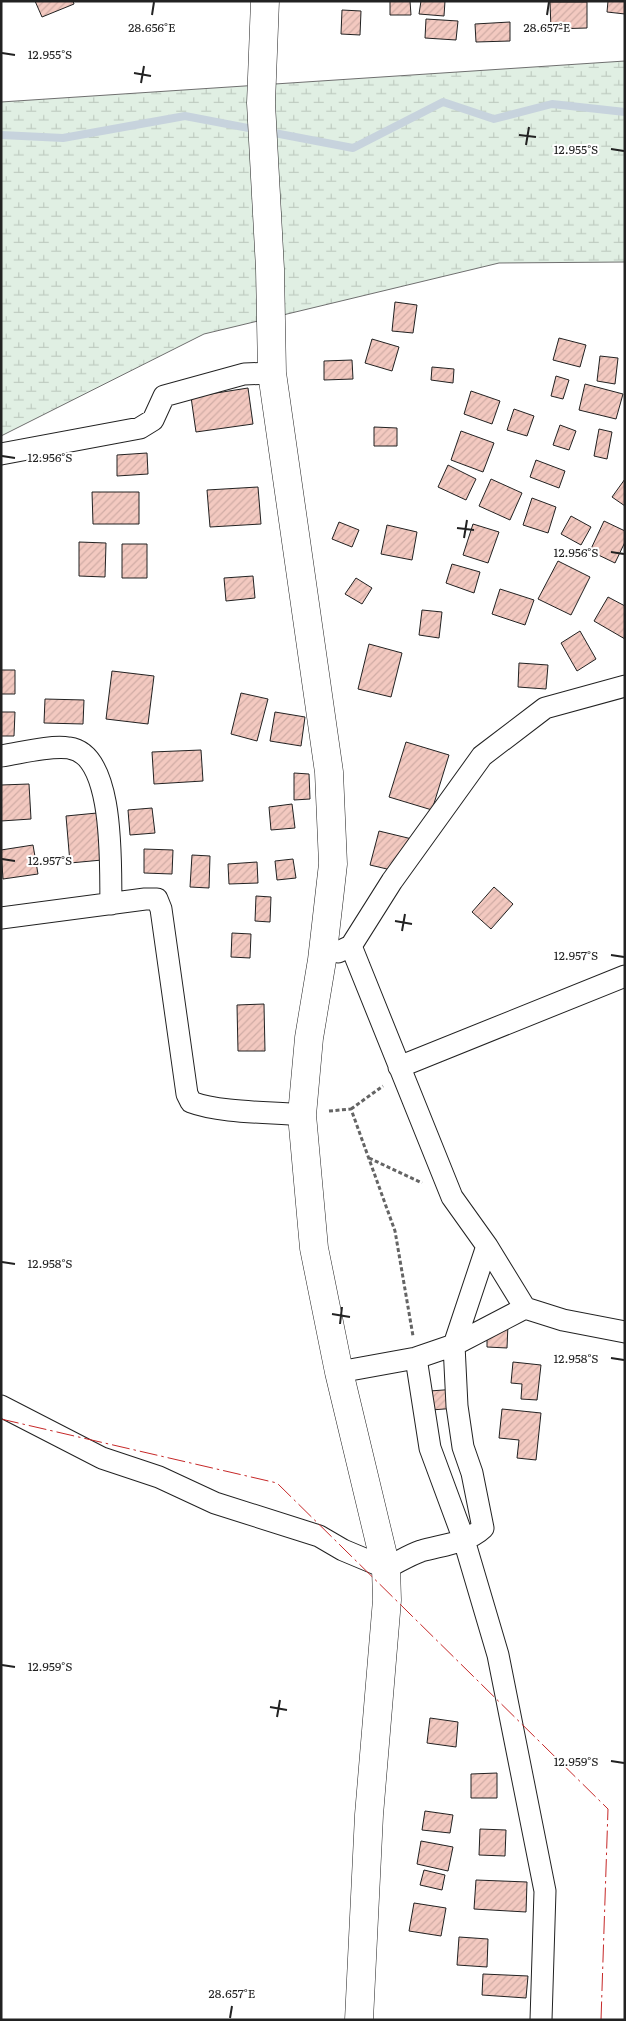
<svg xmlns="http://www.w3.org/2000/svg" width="626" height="2021" font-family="Literata,serif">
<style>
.wetland{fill:url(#wetland-marsh);stroke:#6f6f6f}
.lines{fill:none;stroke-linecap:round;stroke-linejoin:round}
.stream{stroke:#c7d3dd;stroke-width:8}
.building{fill:url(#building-hatch);stroke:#222}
.street-casing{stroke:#222;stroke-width:23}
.secondary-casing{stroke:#222;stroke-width:29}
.path{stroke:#646464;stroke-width:3;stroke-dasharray:4 2.5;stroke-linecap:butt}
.street{stroke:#fff;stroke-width:21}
.secondary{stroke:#fff;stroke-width:28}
.power{stroke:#c62828;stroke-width:1;stroke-dasharray:18 4 2.5 4;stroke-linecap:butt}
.ticks{fill:none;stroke:#222;stroke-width:2}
.ticks-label{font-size:12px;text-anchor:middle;fill:#222;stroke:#fff;stroke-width:4;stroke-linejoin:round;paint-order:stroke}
</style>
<defs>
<pattern id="wetland-marsh" width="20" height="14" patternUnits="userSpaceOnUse" patternTransform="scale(1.25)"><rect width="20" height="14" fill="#e0efe3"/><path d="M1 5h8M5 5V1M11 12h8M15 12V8" fill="none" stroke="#c0cdc2"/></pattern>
<pattern id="building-hatch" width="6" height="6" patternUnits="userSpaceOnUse" patternTransform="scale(1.25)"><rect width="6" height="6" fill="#f3c9c0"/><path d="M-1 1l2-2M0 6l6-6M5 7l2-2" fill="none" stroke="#d0aca5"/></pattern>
</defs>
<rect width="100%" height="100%" fill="#fff"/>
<path class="wetland" d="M625,61V262L499,263L204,334L1,436V102Z"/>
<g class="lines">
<path class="stream" d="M1,135L63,138L185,116L353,148L443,102L494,119L552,104L625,112"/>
</g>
<path class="building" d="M35,1H73L74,4L42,17Z
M390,1H410L411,15H390Z
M421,1H445L444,16L419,14Z
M608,1H625V14L607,12Z
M550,2H587V28L551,29Z
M342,10L361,11L360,35L341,34Z
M426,19L458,21L456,40L425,38Z
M510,22V41L476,42L475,24Z
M395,302L417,305L413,333L392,331Z
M559,338L586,345L580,367L553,360Z
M372,339L399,347L392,371L365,363Z
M600,356L618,358L615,384L597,381Z
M352,360L353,379L324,380V361Z
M432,367L454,369L453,383L431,380Z
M556,376L569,380L563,399L551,396Z
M585,384L623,394L616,419L579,410Z
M248,388L253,424L196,432L191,397Z
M471,391L500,401L492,424L464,414Z
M514,409L534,416L527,436L507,430Z
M560,425L576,431L569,450L553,445Z
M374,427L397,428V446H374Z
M599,429L612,432L607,459L594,456Z
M461,431L494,443L483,472L451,460Z
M147,453L148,474L117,476V455Z
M536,460L565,471L559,488L530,477Z
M448,465L476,479L466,500L438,487Z
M491,479L522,493L510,520L479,506Z
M625,479V506L612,497Z
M258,487L261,524L210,527L207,490Z
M92,492H139V524H93Z
M532,498L556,507L548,533L523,525Z
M571,516L591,527L581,545L561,534Z
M604,521L625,531V542L615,563L590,551Z
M339,522L359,530L352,547L332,539Z
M473,524L499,532L488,563L463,555Z
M387,525L417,532L412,560L381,554Z
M79,542L106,543L105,577L79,576Z
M122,544H147V578H122Z
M558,561L590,577L571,615L538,599Z
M452,564L480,572L474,593L446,583Z
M253,576L255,598L226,601L224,578Z
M356,578L372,588L362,604L345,594Z
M500,589L534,600L525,625L492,614Z
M608,597L625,606V639L594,621Z
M422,610L442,612L439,638L419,635Z
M580,631L596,659L577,671L561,643Z
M369,644L402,653L391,697L358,689Z
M519,663L548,665L546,689L518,687Z
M1,670H15V694H1Z
M112,671L154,676L148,724L106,719Z
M241,693L268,699L257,741L231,734Z
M45,699L84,700L83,724L44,723Z
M1,712H15L14,736H1Z
M275,712L305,717L301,746L270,741Z
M406,742L449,755L432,810L389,797Z
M201,750L203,781L154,784L152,752Z
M294,773L309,774L310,799L294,800Z
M29,784L31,819L1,821V785Z
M292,804L295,828L271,830L269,807Z
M152,808L155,833L130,835L128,810Z
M97,813L102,860L70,863L66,816Z
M379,831L412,839L404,873L370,865Z
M33,845L38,874L3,879L1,850Z
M144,849L173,850L172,874L144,873Z
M192,855L210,856L209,888L190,887Z
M293,859L296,878L277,880L275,861Z
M257,862L258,883L229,884L228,864Z
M494,887L513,904L491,929L472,912Z
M256,896L271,897L270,922L255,921Z
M232,933L251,934L250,958L231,957Z
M264,1004L265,1051H238L237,1005Z
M487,1324H508L507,1348L487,1347Z
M513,1362L541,1365L537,1400L521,1399L522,1384L511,1383Z
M457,1389L458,1408L417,1411L416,1392Z
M502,1409L541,1413L536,1460L517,1458L519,1440L499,1438Z
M430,1718L458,1722L456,1747L427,1743Z
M497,1773V1798H471V1774Z
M425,1811L453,1815L450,1833L422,1830Z
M480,1829L506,1830L505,1856L479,1855Z
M421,1841L453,1847L448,1871L417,1864Z
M424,1870L445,1875L442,1890L420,1885Z
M476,1880L527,1882L526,1912L474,1909Z
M414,1903L446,1908L441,1936L409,1931Z
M459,1937L488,1939L487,1967L457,1965Z
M483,1974L528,1976L526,1998L482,1995Z"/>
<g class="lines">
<defs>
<path id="street" d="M1,454L140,428L153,420L164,396L244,374L272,373
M1,756C21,753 50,745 69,748C116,754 110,869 111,904
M1,918L145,899H157L161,909L187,1094L191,1102C220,1113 270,1112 302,1115
M351,946L452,1197L487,1246L525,1308L563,1320L625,1332
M338,952L351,946L392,881L482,756L545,708L625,686
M399,1067L625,976
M416,1358L430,1448L464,1540L498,1655L545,1891L541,2020
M339,1372L416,1358L454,1345L525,1308
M1,1406L102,1458L159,1477L215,1503L319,1536L343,1550L386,1568C397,1563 409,1555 421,1551C442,1545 467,1543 483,1528L472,1473L463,1447L457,1406L454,1345L487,1246"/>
<path id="secondary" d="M265,1L261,103L270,269L272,373L329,772L333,864L322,960L309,1038L302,1115L314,1248L339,1372L386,1568L387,1600L369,1815L359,2020"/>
</defs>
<use href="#street" class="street-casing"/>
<use href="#secondary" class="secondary-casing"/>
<path class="path" d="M351,1109L383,1086
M329,1111L351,1109L395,1231L413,1336
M369,1158L422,1183"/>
<use href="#street" class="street"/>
<use href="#secondary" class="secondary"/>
<path class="power" d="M1,1419L277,1483L608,1809L601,2020"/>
</g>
<path class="ticks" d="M152,15L154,2M547,15L549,2M2,53L15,55M134,73L151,76M141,83L144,66M519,135L536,137M526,145L529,127M611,149L624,151M2,456L15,458M457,528L474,530M464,538L467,520M611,552L624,554M2,859L15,861M395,921L412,924M402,931L405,914M611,955L624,957M2,1262L15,1264M332,1314L350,1317M340,1324L342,1307M611,1358L624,1360M2,1665L15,1667M270,1707L287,1710M277,1717L280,1700M611,1761L624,1763M230,2018L232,2006"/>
<g class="ticks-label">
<text x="152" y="32">28.656°E</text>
<text x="547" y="32">28.657°E</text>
<text x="50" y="59">12.955°S</text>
<text x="576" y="154">12.955°S</text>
<text x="50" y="462">12.956°S</text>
<text x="576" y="557">12.956°S</text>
<text x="50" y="865">12.957°S</text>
<text x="576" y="960">12.957°S</text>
<text x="50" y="1268">12.958°S</text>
<text x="576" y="1363">12.958°S</text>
<text x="50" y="1671">12.959°S</text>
<text x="576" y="1766">12.959°S</text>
<text x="232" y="1998">28.657°E</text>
</g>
<rect width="626" height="2021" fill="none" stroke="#222222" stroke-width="5"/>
</svg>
